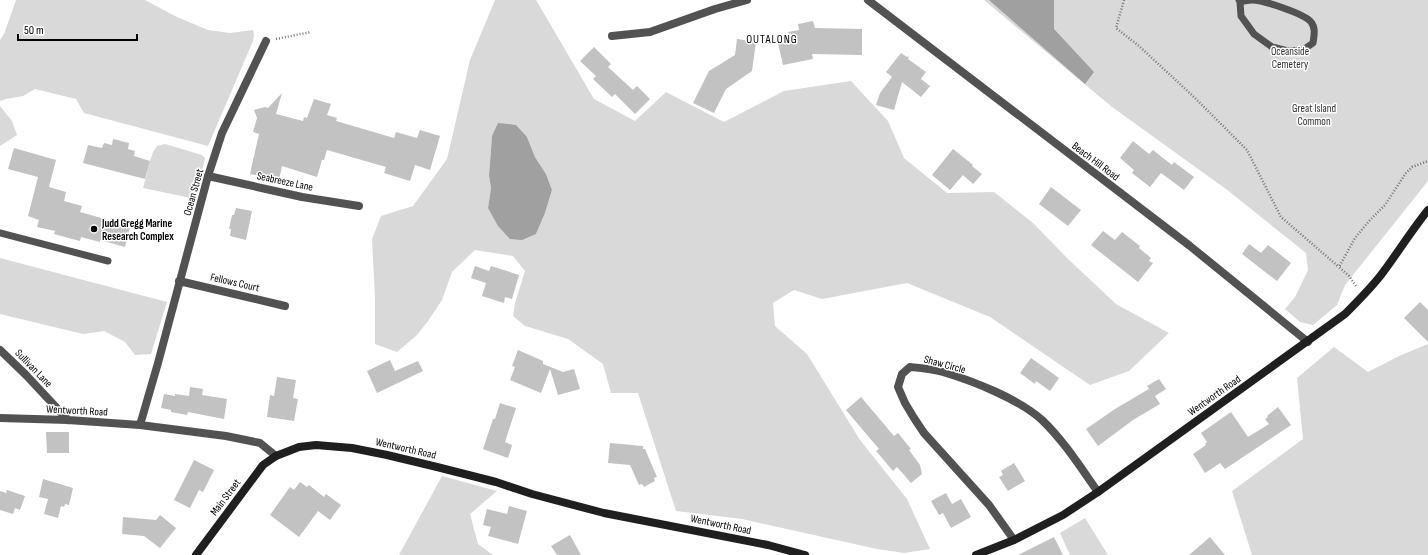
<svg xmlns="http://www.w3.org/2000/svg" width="1428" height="555" font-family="'Sofia Sans Condensed',sans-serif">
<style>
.green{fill:#d9d9d9;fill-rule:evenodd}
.water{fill:#a0a0a0}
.building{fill:#c2c2c2}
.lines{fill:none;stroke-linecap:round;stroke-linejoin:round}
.path{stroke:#747474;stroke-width:2.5;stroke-dasharray:1 2;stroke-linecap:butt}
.service{stroke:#525252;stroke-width:7}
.minor{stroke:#525252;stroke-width:8}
.secondary{stroke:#1f1f1f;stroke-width:8}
.poi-dot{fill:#000;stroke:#fff;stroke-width:1.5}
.labels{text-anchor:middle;stroke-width:3;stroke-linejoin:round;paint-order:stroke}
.park-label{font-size:11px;fill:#303030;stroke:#fff}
.street-label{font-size:11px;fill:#000;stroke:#fff}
.poi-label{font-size:11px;font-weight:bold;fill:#000;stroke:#fff;text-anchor:start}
.neighbourhood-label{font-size:12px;letter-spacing:1px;fill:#000;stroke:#fff}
</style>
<rect width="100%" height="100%" fill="#fff"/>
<path class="green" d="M16,0H145L177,17L208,30L230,33L253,30L254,35L253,41L208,146L84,113L76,99L35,89L23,96L6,99L0,101V40L4,34Z
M495,0H536L594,99L635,121L666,92L724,122L784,91L851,81L888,121L904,158L947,193L994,192L1033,223L1068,259L1116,304L1169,333L1129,371L1090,385L990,317L907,283L822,299L794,290L773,303L775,326L807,354L860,440L907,499L930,549L904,553L877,549L742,519L676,511L638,393H611L603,364L568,339L525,326L513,316L515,303L525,271L513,256L475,250L452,272L442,300L428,321L417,335L397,352L375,344V298L372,239L381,216L413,206L447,159L470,60ZM492,136L527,137L535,157L546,174L552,190L545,213L536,234L488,208L491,188L489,176Z
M984,0H1428V181L1345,285L1337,305L1313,325L1300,322L1285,309L1295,297L1308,270L1306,253L1226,189L1112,107Z
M0,106L12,121L17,135L0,146Z
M165,144L202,155L205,158L196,199L143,188L150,161L153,152L157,146Z
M0,258L167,302L151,354L135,355L125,342L104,331L83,334L0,314Z
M1428,344V555H1252L1232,491L1303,439L1297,378L1334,347L1368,372L1399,356Z
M442,476L497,491L470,514L478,544L493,555H399Z
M1085,518L1108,555H1070L1060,533Z"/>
<path class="water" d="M989,0H1054V29L1094,72L1085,84Z
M498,123L516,125L527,137L535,157L546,174L552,190L545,213L536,234L522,240L510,239L498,226L488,208L491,188L489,176L492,136Z"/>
<path class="building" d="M813,21L815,28L862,29V55L812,54L813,59L783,65L778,43L790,40L788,32L799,30L798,24Z
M737,39L756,42L752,71L726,89L714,113L693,103L709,71L735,55Z
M594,47L611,64L608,67L633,90L637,86L650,99L635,114L615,94L612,97L593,79L596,76L580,61Z
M901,53L907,57L909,56L908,59L926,72L921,79L930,86L921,97L902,82L894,110L876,105L880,93L892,77L886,72Z
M282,93L276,114L303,121L304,117L307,118L314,99L331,104L327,115L337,118L336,121L394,138L396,132L417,138L420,130L440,136L430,170L415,165L410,181L384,173L386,167L327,150L324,160H322L317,177L282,166L279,180L250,174L259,134L253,132L257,118L254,110L265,107L268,108Z
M113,139L129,143L128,149L135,151L134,156L150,161L145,179L83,163L88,145L102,148L104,143L112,145Z
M1133,141L1149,154L1153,150L1172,165L1174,162L1194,177L1184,190L1161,173L1150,187L1132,173L1134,170L1120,158Z
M14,148L56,160L49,187L66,192L64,201L82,206L80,212L105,219L104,221L130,228L125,247L100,240V242L81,237L80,241L54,234L55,231L37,227L39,220L28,216L38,177L8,169Z
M953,149L973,165L972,166L982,174L973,184L963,175L950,190L932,175Z
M1051,187L1081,210L1068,226L1039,204Z
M236,208L252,211L246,240L230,236L231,229H229L232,215H234Z
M1103,231L1115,240L1122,232L1140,246L1139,248L1151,258L1149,261L1153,263L1138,282L1091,245Z
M1249,244L1261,253L1268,245L1291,263L1277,281L1242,254Z
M475,266L489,271L491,266L519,275L512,299L505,297L504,303L482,296L486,283L471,278Z
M1420,302L1428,310V342L1404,318Z
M518,350L543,361V364L563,372L574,369L580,389L558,395L550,369L541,393L510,380L515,367L512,366Z
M1031,358L1059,378L1050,391L1036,381L1035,384L1020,373Z
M390,360L395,371L418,361L423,371L377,393L367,371Z
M277,377L296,380L293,398L298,399L294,421L267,417L270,395L274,396Z
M1159,379L1166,389L1155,396L1160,404L1133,420L1098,446L1086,429L1115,409L1149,389L1147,386Z
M190,387L203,389L202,395L227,399L224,419L188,412L187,415L171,412V410L161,408L164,394L175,396V394L189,396Z
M861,397L894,436L898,433L911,449L909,450L920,465L922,474L911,483L897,467L893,471L876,451L879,449L846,410Z
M500,403L516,408L505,442L512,445L508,458L483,449L493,419H495Z
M1278,407L1291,425L1225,469L1220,463L1205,473L1193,454L1206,445L1205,444L1207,442L1201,433L1231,412L1248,437L1269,424L1265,419L1268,417L1267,416Z
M46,432H69V453H47Z
M610,443L643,446V449H645L657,477L654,478L655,481L644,487L642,484L639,485L630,465L608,463Z
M194,460L214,470L203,492L199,490L190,508L174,500Z
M1014,463L1025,481L1008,491L999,477L1003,475L1001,471Z
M43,479L73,488L69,505L65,504L64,507L61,506L58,518L44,514L48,499L39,497Z
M300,482L307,487L309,485L324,497L326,494L341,505L330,520L318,511L299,537L270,515L290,487L294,490Z
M7,490L25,496L20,510L15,508L13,514L0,510V491L6,493Z
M946,493L952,504L961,499L971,517L951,528L943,513L939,515L931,501Z
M509,506L527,511L518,544L488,536L491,527L483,525L487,509L507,514Z
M160,515L176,528L160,548L144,536L122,534L123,517L156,520Z
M570,535L581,555H557L551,546Z
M1054,537L1063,555H1018Z
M1210,537L1225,555H1189Z"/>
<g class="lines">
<path class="path" d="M1124,0L1116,28L1139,46L1195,98L1247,150L1281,217L1339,267
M276,39L311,32
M1356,286L1349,276L1339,267L1355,238L1370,220L1385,205L1406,173L1412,167L1428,161"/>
<path class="service" d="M1239,0L1240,2L1241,16L1254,34L1272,47L1288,51L1303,50L1313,43C1314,36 1316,28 1311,22C1305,14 1263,0 1252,0C1248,0 1244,1 1240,2
M0,233L108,261"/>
<path class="minor" d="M868,0L1190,246L1308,342
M612,36L650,32L715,9L747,0
M208,176L302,197L359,206
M179,281L285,306
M0,350L26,375L68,420
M0,418L68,420L140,425L226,436L260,443L276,456
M140,425L158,363L208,176L222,133L266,41
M1014,540L989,505L924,433L914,418L905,403L898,387L902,374L910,367C921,368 933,369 943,372C973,381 1019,399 1042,420C1064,441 1081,468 1098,492"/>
<path class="secondary" d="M196,555L263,465L276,456L299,447L316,445L352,448L387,455L437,467L496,482L532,494L604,513L768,545L805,555
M976,555L1014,540L1063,515L1098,492L1345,314C1357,302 1370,289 1381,275C1397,254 1411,231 1428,210"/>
</g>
<circle class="poi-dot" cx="94" cy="229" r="4"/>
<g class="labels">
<g class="park-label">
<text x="1290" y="55">Oceanside<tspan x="1290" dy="13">Cemetery</tspan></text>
<text x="1314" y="112">Great Island<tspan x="1314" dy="13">Common</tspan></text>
</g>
<g class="street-label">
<text transform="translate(1096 161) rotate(37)" y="4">Beach Hill Road</text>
<text transform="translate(285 181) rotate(12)" y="4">Seabreeze Lane</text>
<text transform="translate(193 192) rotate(-74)" y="4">Ocean Street</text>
<text transform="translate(235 282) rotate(13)" y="4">Fellows Court</text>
<text transform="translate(945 364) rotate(15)" y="4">Shaw Circle</text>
<text transform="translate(34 368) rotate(46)" y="4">Sullivan Lane</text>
<text transform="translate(1214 395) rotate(-35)" y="4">Wentworth Road</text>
<text transform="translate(77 410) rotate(3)" y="4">Wentworth Road</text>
<text transform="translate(406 448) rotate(13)" y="4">Wentworth Road</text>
<text transform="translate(225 497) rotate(-53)" y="4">Main Street</text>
<text transform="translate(721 524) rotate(12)" y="4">Wentworth Road</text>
</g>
<g class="poi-label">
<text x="102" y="227">Judd Gregg Marine<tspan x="102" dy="13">Research Complex</tspan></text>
</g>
<g class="neighbourhood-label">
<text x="772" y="43">OUTALONG</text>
</g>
</g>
<path d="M18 34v6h119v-6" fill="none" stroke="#000000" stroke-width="2"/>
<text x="24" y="34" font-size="12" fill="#000000" stroke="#ffffff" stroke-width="3" paint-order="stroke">50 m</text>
</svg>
